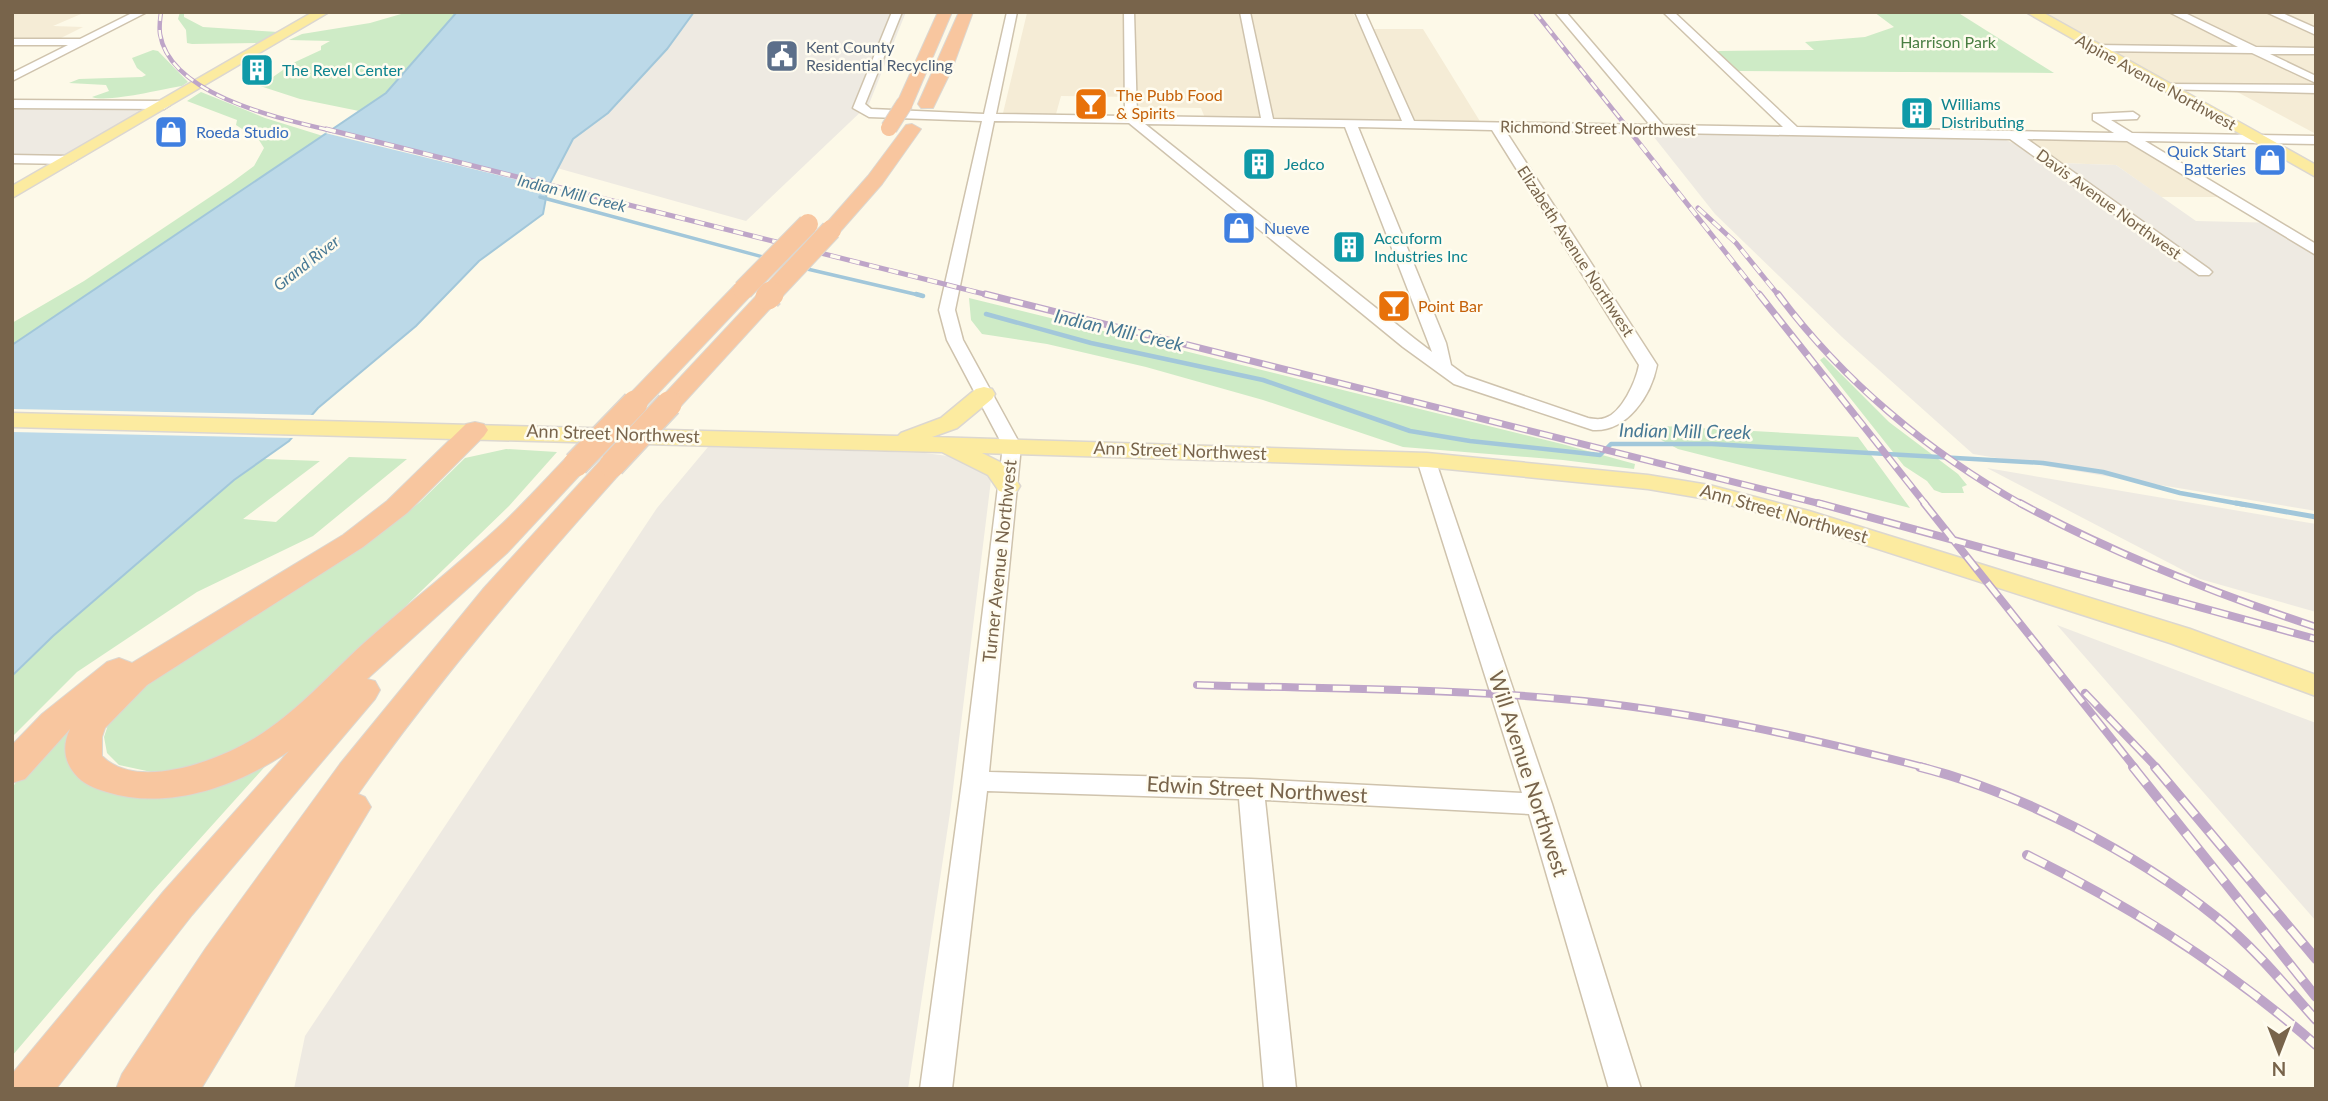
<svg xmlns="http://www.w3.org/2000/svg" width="2328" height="1101" font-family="Lato,sans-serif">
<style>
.residential{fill:#f5ecd6}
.industrial{fill:#eeeae2}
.green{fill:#ceebc6}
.water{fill:#bcd9e8;stroke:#a2c7da;stroke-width:2}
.pier{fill:#fdf9e8}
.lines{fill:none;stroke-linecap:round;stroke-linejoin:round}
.stream-far2{stroke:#a2c7da;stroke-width:3.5}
.stream-far1{stroke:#a2c7da;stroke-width:4.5}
.stream{stroke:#a2c7da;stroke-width:5}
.minor-casing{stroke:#cfc3ad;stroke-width:3}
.major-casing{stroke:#dcd7d0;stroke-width:3}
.highway-casing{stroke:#dcd7d0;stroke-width:2}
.minor{fill:#fff;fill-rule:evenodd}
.major{fill:#fceba0;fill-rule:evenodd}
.highway{fill:#f8c69f;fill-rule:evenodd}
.rail-far4-casing{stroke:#bea5c8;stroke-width:4.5}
.rail-far3-casing{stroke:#bea5c8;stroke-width:5}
.rail-far2-casing{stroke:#bea5c8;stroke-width:7}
.rail-far1-casing{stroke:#bea5c8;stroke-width:8}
.rail-casing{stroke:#bea5c8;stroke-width:10}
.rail-far4{stroke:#fffcef;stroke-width:2.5;stroke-dasharray:9;stroke-linecap:butt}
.rail-far3{stroke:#fffcef;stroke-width:3.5;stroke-dasharray:10;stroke-linecap:butt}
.rail-far2{stroke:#fffcef;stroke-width:4.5;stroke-dasharray:13;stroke-linecap:butt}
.rail-far1{stroke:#fffcef;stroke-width:5;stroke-dasharray:17;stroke-linecap:butt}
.rail{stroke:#fffcef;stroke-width:7;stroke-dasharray:21;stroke-linecap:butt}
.highway-bridge-far2-casing{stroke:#dcd7d0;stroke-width:18;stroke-linecap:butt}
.highway-bridge-far1-casing{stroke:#dcd7d0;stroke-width:22;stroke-linecap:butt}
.highway-bridge-casing{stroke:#dcd7d0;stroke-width:28;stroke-linecap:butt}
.highway-bridge-far2{stroke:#f8c69f;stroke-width:16}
.highway-bridge-far1{stroke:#f8c69f;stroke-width:20}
.highway-bridge{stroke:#f8c69f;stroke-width:25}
.labels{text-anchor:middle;stroke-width:5;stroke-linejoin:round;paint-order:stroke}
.far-park-label{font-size:16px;fill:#497e42;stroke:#fffcef}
.far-service-label{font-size:16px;fill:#4e5e75;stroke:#fffcef;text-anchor:start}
.far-culture-label{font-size:16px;fill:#0d838f;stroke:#fffcef;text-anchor:start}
.far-street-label{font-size:16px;fill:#78644b;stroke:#fffcef}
.far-food-label{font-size:16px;fill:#c56008;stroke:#fffcef;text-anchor:start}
.far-shop-label{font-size:16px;fill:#366cbe;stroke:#fffcef;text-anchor:start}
.far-water-label{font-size:16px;font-style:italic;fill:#477894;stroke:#fffcef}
.street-label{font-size:18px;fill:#78644b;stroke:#fffcef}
.water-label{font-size:19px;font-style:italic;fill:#477894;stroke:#fffcef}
.near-street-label{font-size:21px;fill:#78644b;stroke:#fffcef}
</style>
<rect width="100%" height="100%" fill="#fdf9e8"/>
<path class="residential" d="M12,12H78L81,14L53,26L83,27L51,43H12Z
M1352,12L1362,29H1423L1481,123L1205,118L1201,108L1136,107L1134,97L1061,96L1056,114L1003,113L1027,13Z
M2043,12H2316V134L2226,86L2178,85L2162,80Z
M2033,139L2123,140L2138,143L2220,197H2161L2116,165L2059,163L2030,142Z"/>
<path class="industrial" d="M694,12H906L869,104L746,221L557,168L573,139L608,113L667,49Z
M12,106L154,107L65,157H12Z
M1650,132L1999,137L2059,163L2116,165L2196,221L2282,223L2316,245V511L1973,454L1842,337L1715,214Z
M708,447L925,453L963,458L992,472L950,813L908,1089H294L305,1036L657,508Z
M1987,468L2316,524V612L2200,579Z
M2057,625L2316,723V921Z"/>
<path class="green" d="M180,12H184V17L203,27L278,32L258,43L192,44L187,43L186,30L178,19Z
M408,12H458L386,93L359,111L300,99L260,86L293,63L321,50V46L330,41L289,40L302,34L370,23Z
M1874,12H1957L2054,73L1738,71L1717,51L1814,50L1805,42L1865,37L1894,27Z
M153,50L158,51L188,82L182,86C162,89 108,103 92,97L109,91L106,85L69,83L79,79L142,77L146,75L137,68L132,58Z
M201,92L265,118L323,136L12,345V323L84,281L231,183L254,166L264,148L259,140L236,125L237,120L187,101Z
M969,298L1562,444L1635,464L1634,469L1563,460L1403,447L1263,400L1146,367L1047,344L982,334L971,320Z
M1824,357L1889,422L1958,474L1967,485L1962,487L1964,493H1942L1934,490L1927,481L1904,466L1820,360Z
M1646,425L1858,437L1910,508L1678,449L1643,430Z
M506,449L557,452L509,506L289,719L217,762L156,773L119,765L107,753L104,737L110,719L124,700L387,529L420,502L465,458Z
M349,457L407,459L313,536L197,592L77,672L12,737V677L53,636L234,480L264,459L320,461L243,519L276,522Z
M75,714L89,784L270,761L152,892L12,1056V788L25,769Z"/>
<path class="water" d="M694,12L667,49L608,113L573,139L548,187L543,214L479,261L416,326L318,408L289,441L234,480L53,636L12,676V345L386,93L456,13Z"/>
<path class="pier" d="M330,131L552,185L551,188L325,133Z
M12,409L316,415L295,438L12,432Z"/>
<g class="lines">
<path class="stream-far2" d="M540,197L767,258
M803,268L923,296"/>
<path class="stream-far1" d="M916,294L923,296
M986,314L1091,343L1263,380L1410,431L1470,441L1600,455L1611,444H1712L2043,463L2103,472L2180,493L2246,505"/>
<path class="stream" d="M2236,503L2316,517"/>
<defs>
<path id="minor" d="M134,12H147L12,81V73L68,45H12V39H80Z
M892,12H902L865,104L871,109L984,114L1007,12H1017L996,114L1125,116L1124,12H1134L1137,116L1261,118L1240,12H1250L1273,119L1402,121L1355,12H1365L1414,121L1650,125L1555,12H1566L1663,125L1783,127L1663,12H1674L1797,127L2114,133L2093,120V114L2133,112L2139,116L2137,119L2111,120L2132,133L2316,136V144L2145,141L2316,244V255L2127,141L2027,139L2209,269L2212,272L2209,275H2199L2010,139L1505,130L1657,365C1651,396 1627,432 1593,430L1454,384L1403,347L1129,123L994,121L955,310L963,340L1021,446L989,772L1251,779L1522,793L1417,460L1427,454L1434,456L1552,804L1641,1089H1609L1529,814L1265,800L1296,1089H1264L1239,799L987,791L952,1089H920L962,781L1003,446L947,340L939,310L982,121L869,117L853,108ZM1145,124L1345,127L1432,352L1415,339ZM1358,127L1492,130L1639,365C1636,381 1622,413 1605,418C1600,420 1593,419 1588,418L1466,376L1451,365L1446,343Z
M2169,12H2183L2256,47L2316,48V54H2270L2316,76V83L2252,53L2096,51L2091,48L2096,45L2238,47Z
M2266,12H2280L2316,28V35Z
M2165,84L2316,85V93L2161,89L2159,87Z
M12,100L164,101L170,105L164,109L12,108Z
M12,155L69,156L76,160L69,164L12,163Z"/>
<path id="major" d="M313,12H329L12,198V186Z
M2026,12H2042L2316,165V177Z
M984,387L992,389L995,394L992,399L957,428L932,437L1427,453L1648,475L1709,485L1809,511L2190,629L2316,675V696L2170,643L1791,521L1707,499L1648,489L1427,467L982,453L1006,465L1020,486L1017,491L1008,493L999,491L988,475L942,452L12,427V413L898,436L901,433L941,418L976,389Z"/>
<path id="highway" d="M938,12H952L913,103L911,107H899L897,103Z
M959,12H973L952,69L933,108H921L918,104Z
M912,124L921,129L882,184L838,234H824L821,230L824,226L868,176L906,125Z
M743,283L751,285L754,290L751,295L644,408L635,411L626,408L622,403L626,398L735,285Z
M768,290L776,292L779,297L776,302L678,409L669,412L660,409L656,404L660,399L760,292Z
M475,422L484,424L488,430L484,436L407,513L363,547L147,685L105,728L102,737V756C138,792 219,760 255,738C296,713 328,676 363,644C409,603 458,565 503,523C525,502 545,480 566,458L576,456L586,458L590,464L507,553L367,679L375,681L380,690L375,699L192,915L56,1089H12V1074L164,891L289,751C238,786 168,811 107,792C94,788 83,784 75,774C63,760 63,744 70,729L25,779L12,783V745L42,714L107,662L119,658L132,663L343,535L387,501L466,424Z
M612,457L622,459L626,465L622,471C529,575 438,680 358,794L365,797L371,807L365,817L201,1089H116L122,1074L206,948L340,764L484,588L602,459Z"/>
</defs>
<use href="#minor" class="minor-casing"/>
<use href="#major" class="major-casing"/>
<use href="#highway" class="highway-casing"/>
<use href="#minor" class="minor"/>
<use href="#major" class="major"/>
<use href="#highway" class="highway"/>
<defs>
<path id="rail-far4" d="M161,12C160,19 159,27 160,34C170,96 282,119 333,131
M1535,12L1630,131"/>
<path id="rail-far3" d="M326,129L992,296
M1628,129L1760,296
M1698,208L1736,243L1779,296"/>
<path id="rail-far2" d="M985,294L1825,505
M1759,294L1926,505
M1778,294C1842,380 1929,453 2023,505"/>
<path id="rail-far1" d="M1818,503L2316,639
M1924,503L2135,768
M2020,503C2114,554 2214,593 2316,627
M1197,685C1325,689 1456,688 1584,701C1699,713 1814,739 1927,768
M2085,693L2157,768"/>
<path id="rail" d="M1920,767C2019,792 2136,853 2216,917C2254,947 2284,984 2316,1020
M2133,767L2316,997
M2155,767L2316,959
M2027,855C2132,907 2228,968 2316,1045"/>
</defs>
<use href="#rail-far4" class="rail-far4-casing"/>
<use href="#rail-far3" class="rail-far3-casing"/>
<use href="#rail-far2" class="rail-far2-casing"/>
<use href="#rail-far1" class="rail-far1-casing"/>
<use href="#rail" class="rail-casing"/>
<use href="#rail-far4" class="rail-far4"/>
<use href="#rail-far3" class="rail-far3"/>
<use href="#rail-far2" class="rail-far2"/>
<use href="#rail-far1" class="rail-far1"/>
<use href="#rail" class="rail"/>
<defs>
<path id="highway-bridge-far2" d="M889,128L905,103"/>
<path id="highway-bridge-far1" d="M743,290L808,224
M769,296L831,230"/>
<path id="highway-bridge" d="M768,297L771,294
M576,464L635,403
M612,465L669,404"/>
</defs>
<use href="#highway-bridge-far2" class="highway-bridge-far2-casing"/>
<use href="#highway-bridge-far1" class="highway-bridge-far1-casing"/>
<use href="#highway-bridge" class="highway-bridge-casing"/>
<use href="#highway-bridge-far2" class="highway-bridge-far2"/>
<use href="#highway-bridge-far1" class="highway-bridge-far1"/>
<use href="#highway-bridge" class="highway-bridge"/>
</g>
<defs>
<symbol id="civic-square" viewBox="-11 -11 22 22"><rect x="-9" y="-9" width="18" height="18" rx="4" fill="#5c6f8a" stroke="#fffcef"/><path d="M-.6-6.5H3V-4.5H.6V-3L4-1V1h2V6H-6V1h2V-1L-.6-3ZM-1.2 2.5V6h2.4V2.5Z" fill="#fff"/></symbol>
<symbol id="building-square" viewBox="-11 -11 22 22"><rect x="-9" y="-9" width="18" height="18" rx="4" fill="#0f9aa8" stroke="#fffcef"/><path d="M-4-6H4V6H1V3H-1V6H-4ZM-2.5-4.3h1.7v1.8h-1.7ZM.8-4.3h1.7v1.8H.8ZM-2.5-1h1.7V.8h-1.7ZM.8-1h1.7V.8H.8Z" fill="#fff"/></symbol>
<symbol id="bar-square" viewBox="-11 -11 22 22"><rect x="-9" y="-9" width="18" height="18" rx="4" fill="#e8710a" stroke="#fffcef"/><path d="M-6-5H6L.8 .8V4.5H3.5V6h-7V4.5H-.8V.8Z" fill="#fff"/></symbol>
<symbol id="shop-square" viewBox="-11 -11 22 22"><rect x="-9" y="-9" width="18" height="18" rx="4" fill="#3f7fe0" stroke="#fffcef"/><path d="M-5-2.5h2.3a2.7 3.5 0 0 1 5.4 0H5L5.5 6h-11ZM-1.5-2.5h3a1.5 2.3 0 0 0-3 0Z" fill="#fff"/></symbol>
</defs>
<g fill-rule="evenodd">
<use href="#civic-square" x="763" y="37" width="38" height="38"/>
<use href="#building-square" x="238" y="51" width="38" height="38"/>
<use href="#bar-square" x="1072" y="85" width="38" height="38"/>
<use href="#building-square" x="1898" y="94" width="38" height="38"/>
<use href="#shop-square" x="152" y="113" width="38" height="38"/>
<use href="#shop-square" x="2251" y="141" width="38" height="38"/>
<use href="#building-square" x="1240" y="145" width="38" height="38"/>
<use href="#shop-square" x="1220" y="209" width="38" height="38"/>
<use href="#building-square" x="1330" y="228" width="38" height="38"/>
<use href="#bar-square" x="1375" y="287" width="38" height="38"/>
</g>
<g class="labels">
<g class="far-park-label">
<text x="1948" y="48">Harrison Park</text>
</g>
<g class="far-service-label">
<text x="806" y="53">Kent County<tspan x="806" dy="18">Residential Recycling</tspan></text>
</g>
<g class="far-culture-label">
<text x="282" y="76">The Revel Center</text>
<text x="1941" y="110">Williams<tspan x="1941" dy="18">Distributing</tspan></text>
<text x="1284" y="170">Jedco</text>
<text x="1374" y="244">Accuform<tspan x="1374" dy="18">Industries Inc</tspan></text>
</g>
<g class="far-street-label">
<text transform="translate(2156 82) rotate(29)" y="6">Alpine Avenue Northwest</text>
<text transform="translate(1598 128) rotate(1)" y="6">Richmond Street Northwest</text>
<text transform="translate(2109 204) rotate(36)" y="6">Davis Avenue Northwest</text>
<text transform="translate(1576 251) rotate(57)" y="6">Elizabeth Avenue Northwest</text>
</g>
<g class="far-food-label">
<text x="1116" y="101">The Pubb Food<tspan x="1116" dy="18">&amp; Spirits</tspan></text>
<text x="1418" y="312">Point Bar</text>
</g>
<g class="far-shop-label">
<text x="196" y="138">Roeda Studio</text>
<text x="2246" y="157" text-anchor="end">Quick Start<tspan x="2246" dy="18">Batteries</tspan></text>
<text x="1264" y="234">Nueve</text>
</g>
<g class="far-water-label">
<text transform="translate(572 193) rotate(14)" y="6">Indian Mill Creek</text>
<text transform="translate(306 263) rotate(-38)" y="6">Grand River</text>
</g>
<g class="street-label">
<text transform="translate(613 434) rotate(2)" y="6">Ann Street Northwest</text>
<text transform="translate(1180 451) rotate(2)" y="6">Ann Street Northwest</text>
<text transform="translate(1784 514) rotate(16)" y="6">Ann Street Northwest</text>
<text transform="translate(1000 561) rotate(-84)" y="6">Turner Avenue Northwest</text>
</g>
<g class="water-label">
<text transform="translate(1119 330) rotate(13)" y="7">Indian Mill Creek</text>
<text transform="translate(1685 431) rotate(1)" y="7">Indian Mill Creek</text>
</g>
<g class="near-street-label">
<text transform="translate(1528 774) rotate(72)" y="7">Will Avenue Northwest</text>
<text transform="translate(1257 790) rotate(3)" y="7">Edwin Street Northwest</text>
</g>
</g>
<rect width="2328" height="1101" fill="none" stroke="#78644b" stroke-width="28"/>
<g transform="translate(2279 1052) rotate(180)" stroke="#fffcef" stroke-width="5" paint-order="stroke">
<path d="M0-5L12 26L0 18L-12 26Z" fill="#78644b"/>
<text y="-10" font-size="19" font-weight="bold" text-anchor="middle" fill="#78644b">N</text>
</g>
</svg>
